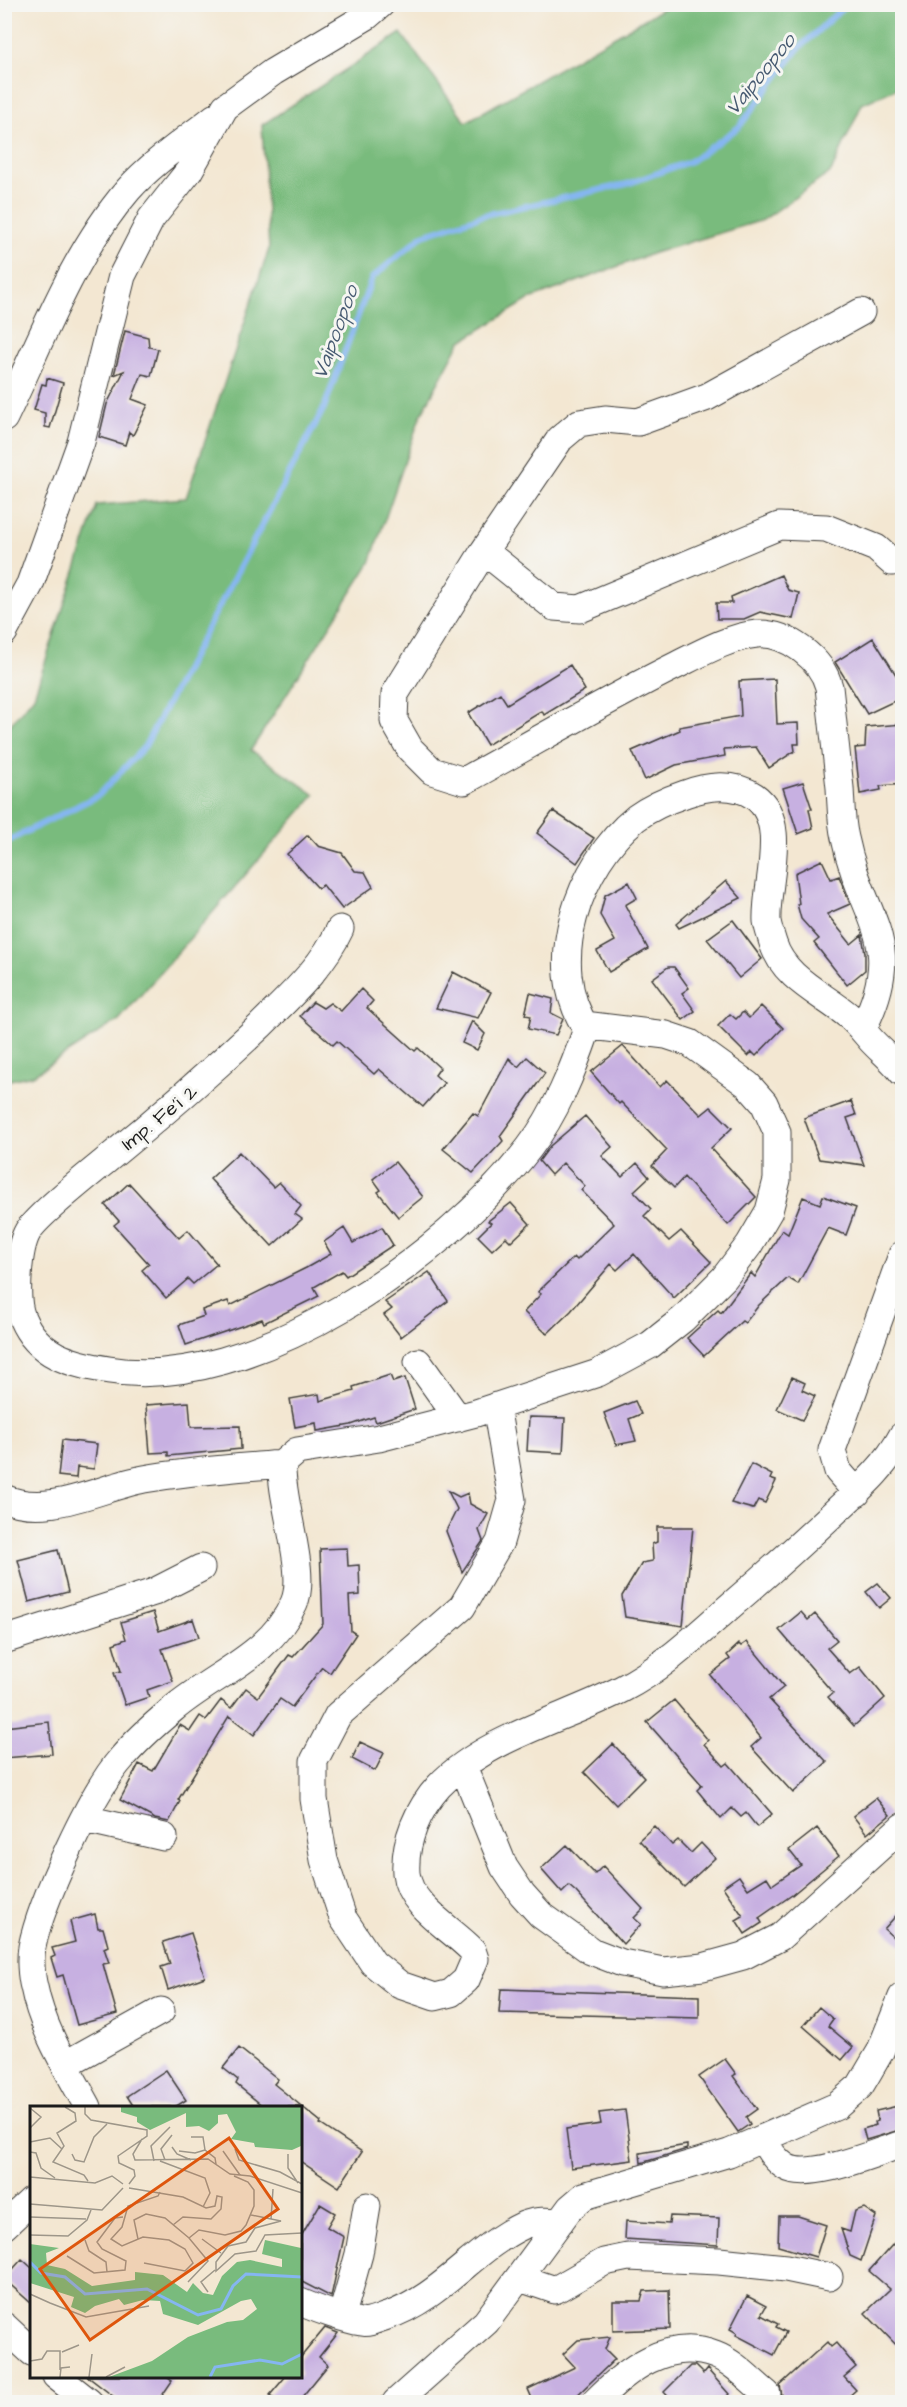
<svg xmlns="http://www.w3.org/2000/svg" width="907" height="2407" font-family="'Architects Daughter',sans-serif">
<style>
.forest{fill:#79bb7d;stroke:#4a6c4c;stroke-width:1.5}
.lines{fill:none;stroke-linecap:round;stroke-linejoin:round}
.stream{stroke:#85b6f1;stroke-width:6}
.building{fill:#c7b0e1}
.minor-casing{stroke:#3c3a37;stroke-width:29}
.minor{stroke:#fff;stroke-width:27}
.labels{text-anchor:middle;stroke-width:6;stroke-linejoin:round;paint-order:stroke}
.street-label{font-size:20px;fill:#1c1c1c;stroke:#f6f6f2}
.water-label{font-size:21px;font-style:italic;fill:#465a71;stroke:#f6f6f2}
.inset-river{fill:none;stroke:#85b6f1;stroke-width:3}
.inset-road{fill:none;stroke:#9d9689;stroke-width:1.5}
.view{fill:#de560d;fill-opacity:0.15;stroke:#de560d;stroke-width:3}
.inset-edge{fill:none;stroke:#1c1c1c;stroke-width:3}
</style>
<rect width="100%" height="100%" fill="#f6f6f2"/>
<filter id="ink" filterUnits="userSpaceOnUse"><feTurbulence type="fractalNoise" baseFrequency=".0167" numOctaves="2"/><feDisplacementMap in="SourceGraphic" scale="12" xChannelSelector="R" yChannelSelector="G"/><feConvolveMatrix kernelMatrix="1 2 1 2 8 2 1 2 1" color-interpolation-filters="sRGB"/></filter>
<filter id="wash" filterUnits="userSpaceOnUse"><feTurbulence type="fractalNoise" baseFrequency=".008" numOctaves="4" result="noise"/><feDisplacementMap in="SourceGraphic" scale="24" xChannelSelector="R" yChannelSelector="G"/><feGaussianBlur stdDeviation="1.35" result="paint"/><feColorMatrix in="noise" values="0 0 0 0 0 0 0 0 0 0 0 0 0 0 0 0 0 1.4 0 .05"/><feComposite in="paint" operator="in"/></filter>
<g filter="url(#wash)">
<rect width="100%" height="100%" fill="#f3e7d2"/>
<path class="forest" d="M669,5H902V86L862,104L831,172L763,220L654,253L530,299L460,342L420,417L370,563L251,750L315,795L119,1020L33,1075L5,1081V731L34,696L97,505L186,498L269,249L262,125L401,33L466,122Z"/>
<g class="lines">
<path class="stream" d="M4,843L99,795L145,746L324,408L372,278L423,235L484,215L627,184L691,161L739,127L798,49L847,4"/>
</g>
<g id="blocks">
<path class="building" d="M125,331L148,337L149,347L158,349L151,376L142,374L132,399L148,405L133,435L129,432L125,445L99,437L107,404L124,371L114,375Z
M47,378L63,383L50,428L45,427V413L34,410L42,384L46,385Z
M781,575L788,590L799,593L793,619L760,612L744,619H717L716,603H732L731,597Z
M873,638L903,686V697L867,714L835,662Z
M570,665L585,690L544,715L542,711L487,745L468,713L500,693L507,704Z
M775,679L777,724L798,723L799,744H794L795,751L769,768L756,747L724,749L725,756L676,765L645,780L632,751L680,730L679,727L741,716L739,681Z
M903,724V784L880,786L881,790L860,794L855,748L865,747L866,727Z
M803,782L812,809H809L813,828L798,834L783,788Z
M553,811L594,838L577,863L537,833Z
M308,835L318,846L342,853L355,871L365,872L373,887L342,909L323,885L318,888L287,854Z
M822,860L831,879L839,876L850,904L827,914L851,944L862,935L865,953V970L847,985L814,943L819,939L801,919L797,904H799L795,873Z
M726,881L741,898L679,928L676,924Z
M629,882L637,898L625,905L648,949L609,972L597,951L615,941L600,915L605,895Z
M733,920L762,959L739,978L707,939Z
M668,967H674L689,988L682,993L695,1011L683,1020L652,979Z
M453,972L491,992L478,1018L436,1008Z
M361,989L373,1001L367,1008L415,1051L418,1048L440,1068L435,1075L444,1083L423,1107L379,1069L374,1074L337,1041L333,1045L300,1016L313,1002L323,1008L330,1003L341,1011Z
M530,993L553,999L551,1013L563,1019L556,1035L528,1029L531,1016L525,1015Z
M761,1006L783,1028L756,1056L752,1052L748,1056L718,1026L730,1014L736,1019L743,1012L749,1018Z
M472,1021L485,1034L477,1050L462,1043Z
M623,1046L660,1087L667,1080L701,1115L711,1107L732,1128L711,1148L756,1197L728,1225L684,1177L674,1188L652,1166L667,1150L621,1102L619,1104L591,1072Z
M527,1057L545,1073L500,1136L503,1141L473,1173L443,1149L473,1113L478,1116L509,1058L518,1067Z
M851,1101L856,1115L847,1118L864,1165L819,1159L804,1118Z
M585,1116L612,1147L602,1156L622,1177L637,1163L649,1177L634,1191L651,1209L644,1216L669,1241L681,1231L711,1262L674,1298L634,1254L617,1270L611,1264L571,1311L547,1334L524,1312L541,1294L538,1292L574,1257L577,1260L614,1224L581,1190L585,1186L563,1163L551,1175L539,1161L550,1146Z
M239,1152L273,1187L279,1182L301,1206L295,1214L302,1219L272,1246L210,1179Z
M395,1162L423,1197L398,1217L378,1192L381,1190L373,1179Z
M129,1183L179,1238L188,1230L217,1264L193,1284L188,1279L166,1298L142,1270L149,1264L114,1225L119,1221L105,1205Z
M823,1196L856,1208L846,1235L828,1228L798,1284L788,1278L759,1305L745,1323L742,1321L704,1356L687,1338L718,1310L721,1313L751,1273L755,1277L782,1230L788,1234L803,1197L820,1204Z
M511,1203L530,1224L511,1242L506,1237L492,1250L478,1236L491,1223L488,1221Z
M382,1227L393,1245L346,1276L342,1271L314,1287L319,1296L264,1323L262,1319L186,1345L179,1325L204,1316L202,1310L228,1301L230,1306L306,1268L331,1254L324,1242L344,1228L353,1243Z
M429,1272L448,1301L401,1337L384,1315L392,1309L385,1302Z
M390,1375L393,1382L405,1378L415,1409L376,1422L374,1417L351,1425L317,1431L316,1423L295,1427L290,1399L319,1394L320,1401L354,1391L353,1387Z
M792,1377L805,1383L802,1390L815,1396L802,1420L777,1409Z
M635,1401L641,1414L629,1419L636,1441L616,1445L604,1413Z
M189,1402L191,1427L240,1426L241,1449L168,1456V1452L150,1453L146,1405Z
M529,1417L565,1418L563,1453L527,1451Z
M62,1440L97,1444L94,1469L77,1467L76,1478L58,1476Z
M751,1464L772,1475L770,1479L776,1481L765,1503L758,1500L753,1509L731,1503Z
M448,1491L459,1497L468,1493L470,1504L488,1514L479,1530L483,1541L462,1572L446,1531L457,1509Z
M657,1527H693L683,1626L625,1617L622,1596L642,1563L653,1561L652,1544L657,1542Z
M347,1548L348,1566L359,1565L360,1595L349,1596L351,1631L356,1634L330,1673L322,1667L292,1707L280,1699L254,1735L229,1716L178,1800L180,1801L169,1822L155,1819L120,1800L139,1764L153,1771L180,1725L190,1731L200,1716L206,1720L221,1700L231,1708L246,1688L258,1697L289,1655L293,1657L323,1624L320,1549Z
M58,1550L68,1592L29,1602L18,1560Z
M878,1583L891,1598L879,1608L866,1592Z
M153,1612L159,1631L193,1619L199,1637L162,1649L173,1681L147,1690L149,1697L125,1705L114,1673L121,1671L113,1644L126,1639L121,1622Z
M801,1612L808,1620L815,1614L837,1640L827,1648L850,1674L860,1667L885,1698L854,1726L828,1697L833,1693L779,1630Z
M747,1642L784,1687L769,1699L827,1762L793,1793L751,1747L761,1738L710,1675L730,1659L727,1655L739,1644L741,1646Z
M674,1700L708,1740L704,1744L724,1766L728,1763L772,1814L757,1827L746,1813L741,1817L732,1808L721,1819L697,1790L702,1785L647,1722Z
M49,1722L52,1754L4,1758V1727Z
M360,1742L384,1753L375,1771L352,1759Z
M613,1744L644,1777L616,1805L584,1772Z
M876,1798L890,1815L867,1834L853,1816Z
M654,1826L672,1845L678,1840L691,1853L701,1843L715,1858L684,1887L639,1840Z
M817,1828L839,1856L792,1895L759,1918L762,1923L745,1934L736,1920L743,1916L723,1887L739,1876L748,1889L767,1877L772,1885L801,1865L789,1850Z
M567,1845L595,1874L603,1866L643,1909L634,1918L641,1924L623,1944L576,1892L569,1886L562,1893L541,1869Z
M903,1908V1946L884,1929Z
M95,1914L98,1928H103L108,1946L104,1948L109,1963L103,1964L117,2014L77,2025L63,1975L57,1977L51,1958L55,1956L52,1948L75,1942L70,1921Z
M191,1933L205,1977L168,1990L161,1967L170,1964L163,1942Z
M501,1989L699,1996V2018L499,2013Z
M819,2007L833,2019L828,2026L853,2047L842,2060L803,2026Z
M239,2048L278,2079L274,2084L321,2122L320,2124L362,2152L339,2187L300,2161V2107H264L236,2084L238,2080L223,2068Z
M725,2059L736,2074L733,2076L757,2109L746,2117L750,2124L738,2132L699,2077Z
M166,2070L186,2100L175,2107H134L127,2096Z
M898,2106L899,2111L903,2110V2129L866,2140L863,2129L876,2125L875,2122L878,2121L876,2111Z
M625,2110L632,2160L571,2168L566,2129L601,2124L599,2113Z
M687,2145V2149L641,2163L640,2153Z
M320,2204L335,2213L327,2227L344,2237L331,2297L300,2281V2238Z
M864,2208L876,2216L861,2261L850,2256L841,2229L850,2232L855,2211Z
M670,2216L719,2218L718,2245L625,2239L626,2221L669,2224Z
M779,2216H798L826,2225L816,2257L778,2246Z
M903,2233V2352L865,2313L890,2289L869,2271Z
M22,2259L32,2268V2304L4,2279Z
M669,2290L670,2329L613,2331V2301H641L644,2291Z
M747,2296L766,2306L761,2315L778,2324L776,2327L786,2332L774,2355L736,2335L737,2333L730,2329Z
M325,2328L338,2333L319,2357L328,2365L297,2403H278L270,2395L286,2376H300V2358Z
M610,2337L605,2349L615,2359L571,2401L534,2403L528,2389L575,2367L563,2354L578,2340Z
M827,2342L831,2347L836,2343L856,2367L844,2377L856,2390L841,2403H789L782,2396L780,2385Z
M690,2366H695L703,2374L707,2369L729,2394L721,2403H674L664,2392Z
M87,2376H165L172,2381L157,2403H122Z"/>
</g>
</g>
<g filter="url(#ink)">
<use href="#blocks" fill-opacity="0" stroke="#3c3a37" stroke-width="1.5"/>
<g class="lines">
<defs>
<path id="minor" d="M861,312L707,397L638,422L605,419L579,423L560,439L484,551L395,694L394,721L410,749L432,771L464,781C535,742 604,701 677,665C699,654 732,636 757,634C787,632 822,659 829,687C833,721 836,754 840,788C841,804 841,822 845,838C862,921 907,940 863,1028
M4,418C41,342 72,255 128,190C152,163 186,140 215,117
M484,551L554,607L580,609L779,526L826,528L876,548L892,562
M4,632L30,584L81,442L122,276L151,219L189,171L225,107L273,72L367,16L381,4
M340,929C322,968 290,996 260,1026C209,1074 157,1119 103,1163C87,1176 37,1216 28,1231C18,1248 14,1299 22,1318C38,1356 71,1364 109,1370C252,1394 446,1256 529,1148C556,1113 573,1070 587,1029C543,965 579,864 636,818C651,807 667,800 685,794C706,786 734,782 754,796C790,821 765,884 767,921C768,928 771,936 773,943C784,979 823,994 850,1017C858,1024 864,1032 871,1040C881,1051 893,1060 902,1072
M418,1362L458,1418
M496,1406L512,1500L500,1542L462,1607L338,1715L314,1761V1799L324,1860L343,1918L373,1963L400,1985L435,1997L451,1993L466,1980L475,1959L472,1950C451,1928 409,1906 406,1873C404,1841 418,1809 439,1786C485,1738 564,1719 622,1689C665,1667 700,1632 736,1601C771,1571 804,1541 837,1510C862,1487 886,1466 902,1436
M857,1493L838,1471L832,1450L902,1255
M4,1498C48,1518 101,1487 144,1479C189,1471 236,1468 282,1464L297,1451L379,1438L476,1413L598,1373L650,1345L683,1319L724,1278L749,1245L769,1211L777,1180V1132L764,1103L748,1085L690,1043L666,1035L584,1025
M4,1640L154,1592L201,1568
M463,1766L504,1867L522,1894L541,1915L591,1951L622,1963L663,1971L703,1967L743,1956L780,1937L902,1827
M85,1819L164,1837
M66,2064L161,2011
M88,2107C68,2070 42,2029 34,1987C31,1976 30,1958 32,1947C41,1902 91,1793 121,1759C136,1741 155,1724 173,1709C214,1674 271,1655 294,1603C308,1573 280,1501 282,1464
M763,2139C768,2149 776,2161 786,2167C810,2181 877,2152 902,2144
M4,2226L32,2200
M520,2278L555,2290L604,2262L628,2257L719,2261L786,2268L829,2277
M300,2302C314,2308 347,2320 361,2322C369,2324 380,2318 387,2316C441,2298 474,2248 524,2225C536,2220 548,2221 560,2222
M342,2315L359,2254L367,2206
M4,2326L32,2352
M56,2376L89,2402
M396,2402L486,2322L570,2208L584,2196L729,2153L837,2106L860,2086L866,2076L880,2052L902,1997
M595,2402C626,2370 668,2337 715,2355C734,2362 751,2381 767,2394"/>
</defs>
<use href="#minor" class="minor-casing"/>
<use href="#minor" class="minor"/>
</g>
</g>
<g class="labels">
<g class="street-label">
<text transform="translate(159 1117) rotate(-39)" y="7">Imp. Fe'i 2</text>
</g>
<g class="water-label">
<text transform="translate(760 74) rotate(-51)" y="7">Vaipoopoo</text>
<text transform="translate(335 332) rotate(-70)" y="7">Vaipoopoo</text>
</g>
</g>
<g transform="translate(30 2106)">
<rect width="272" height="272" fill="#f3e7d2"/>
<path d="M91,1H271V40L262,44L225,41L224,37L201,33L206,26L197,8L188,9V17L179,25L169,20L156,21V7L120,24L107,16V11L91,6ZM235,134L271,142V271H79L122,255L158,231L197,216L213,214L227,203L221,193L211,195L168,219L133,208L130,195L113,194L94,199L89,193L65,200L55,207L41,201L44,191L0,177V138L29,142L16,147L17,159L35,163L62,180L105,174V166L133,169L157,186L163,177L173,187L183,189L192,170L207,156L220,154L252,161V153L232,148Z" fill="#79bb7d"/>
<path class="inset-river" d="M0,156L11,167L35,171L55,188L117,183L168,209L191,203L203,180L216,168L272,171M180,271L185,261L230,254L252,258L272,248"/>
<path class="inset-road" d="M35,1L45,7L46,15L27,27L34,40L23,56L54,69L58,75M55,1V8L61,14L117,24V30L88,50L89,57L104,64L105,70L99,78M0,2L11,11L0,22M161,31H173L175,44M112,33L103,48L105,54L178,53L200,68L220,70L272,87M0,36L20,32L32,43M142,41L147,48L161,54M205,43L209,54L250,66L272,78M175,44L185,52L186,58M149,45L165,47L175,44M193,45L210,69M0,46L6,47L11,62L25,72M42,48L45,54L54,56L64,31L77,18M258,48V62L268,77M135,54L131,43L142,29M124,55L121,40L140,21M130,55L175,72L180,87L173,101M0,71L65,77L82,70L93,78M99,82L153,91L176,102L185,100L187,90L192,91L191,103L181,113L153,111L143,119M0,98L72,104L93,82M221,109L251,115L225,122L216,136L198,140L186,156V165L205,148L226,145L235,129L272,127M0,111L56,113M241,113L243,83M0,129L38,130L57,114L61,104M159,132L169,124L195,129L211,125L216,119L224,100V84L218,76L204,70M108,133L104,114L116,108L135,112L159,132L178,155L158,176M172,133L191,147M55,134L59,145L76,156L77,166M37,150L64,167L95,164L96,155L72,143L67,136L85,112L93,111M114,157L155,165L163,157L155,143L139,134L113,131L92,140L81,133L92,121L98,100L128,90L130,86M178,186L171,176L185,164M0,188L20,197M20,197L56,211L119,200M32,246L49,239M0,255L12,253L17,245H30V264M30,271L31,262L40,261M59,271L62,248M76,271L95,261"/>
<path class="view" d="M199,32L248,103L60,234L10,163Z"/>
<rect width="272" height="272" class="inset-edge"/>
</g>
<rect width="907" height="2407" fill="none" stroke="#f6f6f2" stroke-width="24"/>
</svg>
